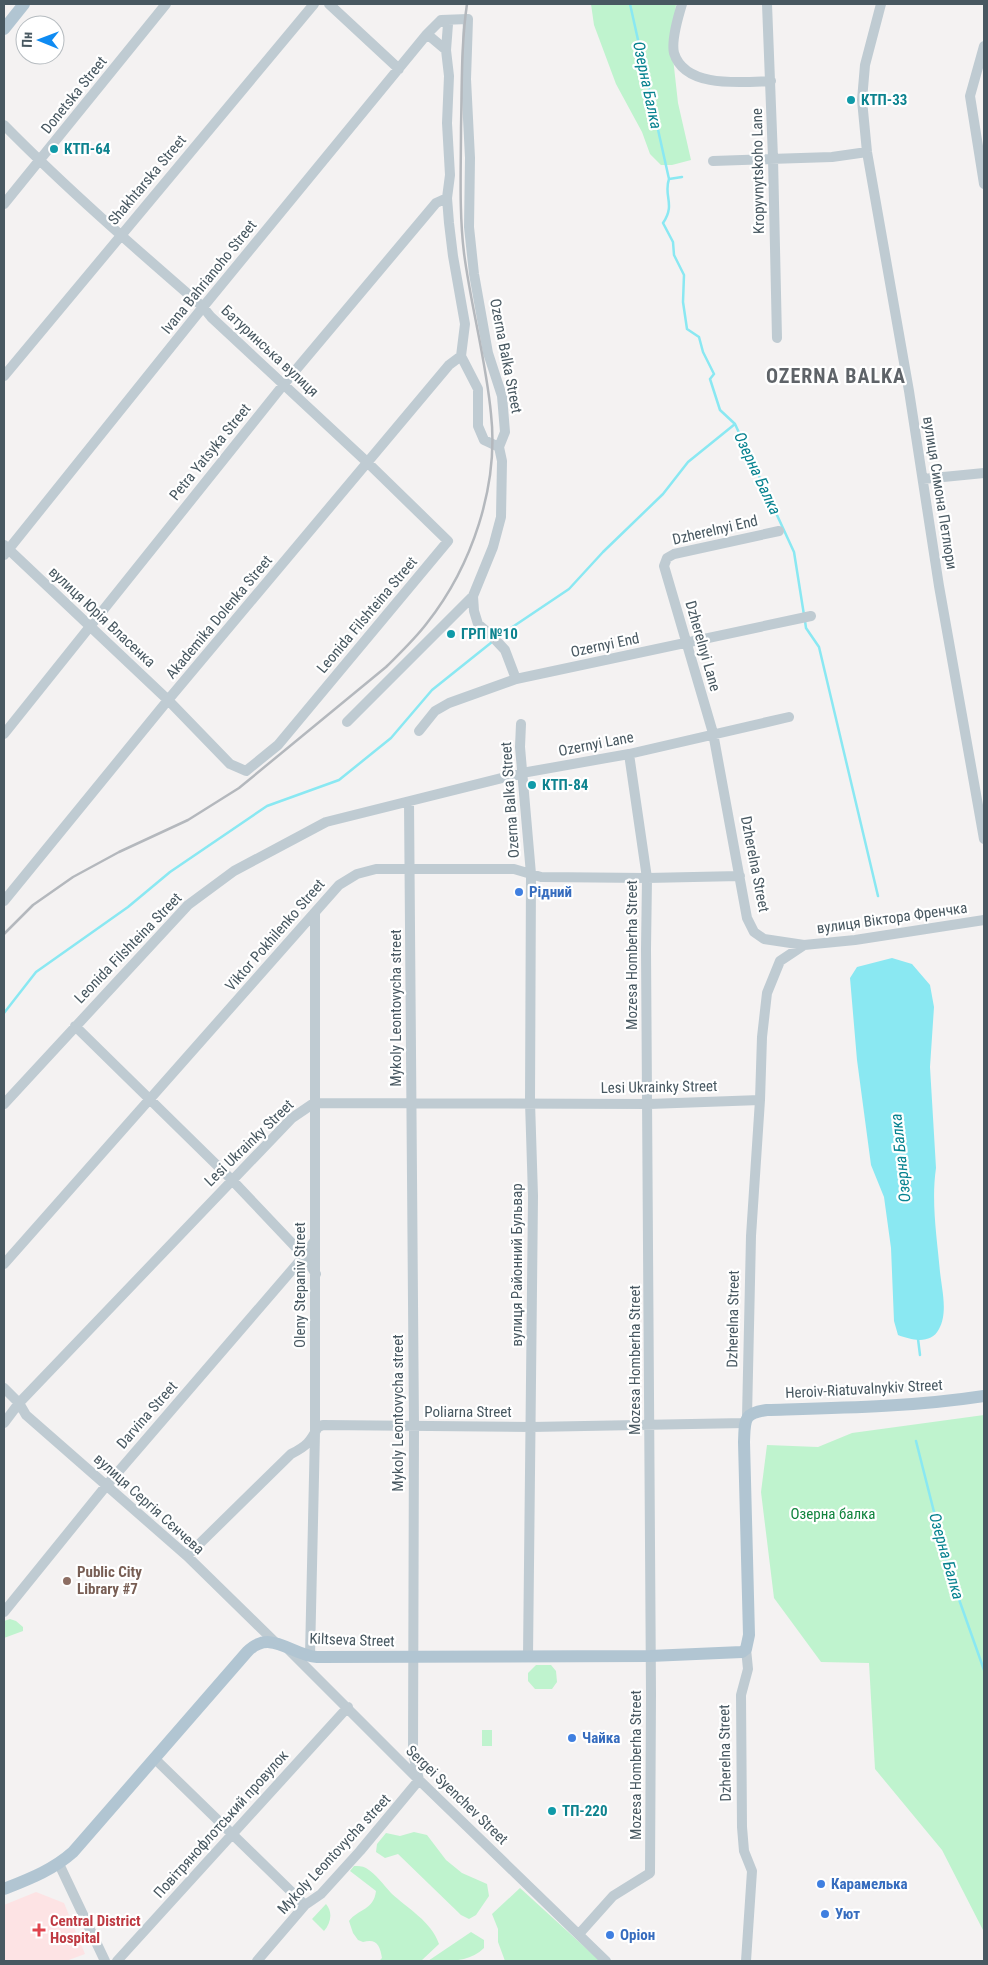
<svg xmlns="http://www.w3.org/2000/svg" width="988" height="1965" font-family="'Roboto Condensed',sans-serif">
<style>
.medical{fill:#fde3e4}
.green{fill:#bff3ce}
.water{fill:#8ae8f2}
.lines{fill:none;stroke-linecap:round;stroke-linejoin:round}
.stream{stroke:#8ae8f2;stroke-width:2.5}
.minor{stroke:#bfcbd2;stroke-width:10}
.major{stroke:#b1c5d2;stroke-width:12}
.rail{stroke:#b4b8bd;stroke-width:2.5}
.culture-dot{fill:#0f9aa8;stroke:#fff;stroke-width:2}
.shop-dot{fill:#3f7fe0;stroke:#fff;stroke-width:2}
.education-dot{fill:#8d6e63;stroke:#fff;stroke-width:2}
.health-dot{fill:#e0444e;stroke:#fff;stroke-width:2}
.labels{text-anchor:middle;stroke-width:4.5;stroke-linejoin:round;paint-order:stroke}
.street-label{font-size:15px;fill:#485861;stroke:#fff}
.culture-label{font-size:15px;font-weight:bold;fill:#0d838f;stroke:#fff;text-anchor:start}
.shop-label{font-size:15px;font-weight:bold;fill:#366cbe;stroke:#fff;text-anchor:start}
.park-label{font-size:15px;fill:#12843e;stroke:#fff}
.education-label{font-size:15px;font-weight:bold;fill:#785e54;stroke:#fff;text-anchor:start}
.health-label{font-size:15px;font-weight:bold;fill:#be3a42;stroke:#fff;text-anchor:start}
.water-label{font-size:16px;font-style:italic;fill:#06828f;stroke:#fff}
.district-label{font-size:20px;font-weight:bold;letter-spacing:1px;fill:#5e6368;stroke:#fff}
</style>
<rect width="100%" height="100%" fill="#f4f2f2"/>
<path class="medical" d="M36,1892L64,1903L85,1954L66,1961H4V1905Z"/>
<path class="green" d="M591,4H676L672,49L678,103L691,160L672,165H661L650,154L642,132L616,84L594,25Z
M984,1415V1932L942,1850L875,1769L869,1663L821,1662L774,1598L761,1492L767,1445L818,1447L852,1433Z
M10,1619L16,1621L23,1627V1631L4,1638V1621Z
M536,1665H551L556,1671L557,1682L552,1689H535L528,1681V1673Z
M482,1730H492V1746H482Z
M414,1832L427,1835L446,1860L462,1873L487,1884L489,1896L476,1915L469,1919L461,1915L398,1854L385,1858L376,1852L377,1844L386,1833L400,1836Z
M354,1866C358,1866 362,1866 366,1868C376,1874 383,1884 391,1893C408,1909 431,1921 439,1944L421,1961H379L382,1958C380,1946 377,1938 363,1942L358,1940L353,1933L349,1921C358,1909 374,1910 376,1891L350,1871Z
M520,1888L600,1961H505L498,1942V1929L492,1914Z
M326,1904C333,1912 331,1923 324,1931L312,1919Z
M471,1932L484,1940V1948C469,1963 448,1961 428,1961Z"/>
<path class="water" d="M892,958L912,964L930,985L934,1007L930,1067L936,1168C931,1202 937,1238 940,1272C942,1290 948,1313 939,1329C931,1345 911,1340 898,1335L894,1321L891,1248L884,1197L871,1165L857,1060L850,978L857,967Z"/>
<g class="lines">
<path class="stream" d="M630,4L669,179C663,196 676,204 663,223L673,242L674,255L684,275L683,302L687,329L699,337L703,352L714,374L710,379L720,410L735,424L794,552L804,615
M669,179L682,177
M805,621L806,628L819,647L878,896
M505,632L569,589L603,552L663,494L688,462L735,424
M4,1013L36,972L128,907L170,872L267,806L339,780L391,738L432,690L492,642
M918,1339L920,1355
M916,1441L949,1571L984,1670"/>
<path class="minor" d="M329,4L399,69
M682,4C678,17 671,40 674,53C685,89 742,82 771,81
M767,4L773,158L777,338
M881,4L865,65L862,100L867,152L909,391L939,586L984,839
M441,20L468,19L466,79L470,158L469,227L474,274L488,353L502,396L505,432L499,447L502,461L501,517L493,547L473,596L474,611L478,624L491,635L505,650L516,679
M441,20L448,24L446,50L449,76L447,123L450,175L447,198L449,223L453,256L465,324L461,356L478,389V426L484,440L499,447
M427,34L446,50
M984,46L970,96L984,184
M4,125C67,189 135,248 203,307L211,317L368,463L448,541L278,745L246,771L230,764L168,700L4,545
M713,161L832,157L867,152
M4,204L166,4
M4,376L314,4
M923,479L984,473
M779,531L674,554L667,558L664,566L713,733L747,918L754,932L764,939L804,945L855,940L984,920
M4,555L203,307L427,34L441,20
M347,722L473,596
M521,724L520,747L531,874L530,1102L533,1196L528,1657
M419,731L435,711L449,703L516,679L811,616
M4,734L284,384L436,203L447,198
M4,901L168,700L449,365L461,356
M75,1026L232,1180L304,1256L316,1274
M4,1104L188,905L234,871L326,822L522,773L629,754L789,717
M4,1264L339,885L357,874L376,869H514L541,877L647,878L740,876
M4,1388L19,1403L26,1415L187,1556L275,1642
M747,1417L751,1236L760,1100L762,1037L767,993L780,961L804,945
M4,1423L19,1403L292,1118L314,1103L649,1104L760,1100
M187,1556L291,1454C307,1446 310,1442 318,1427L323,1425L531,1427L745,1423
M4,1612L106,1486L304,1256L315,1240
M746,1649L748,1669L741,1695L742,1827L744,1851L752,1871L746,1961
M289,1650L419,1780L606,1961
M310,1656L315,1432V914
M154,1758L305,1905
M59,1864L105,1961
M579,1934L613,1896L650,1873L651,1693L646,949L647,878L629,754
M117,1961L348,1707
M257,1961L305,1905L321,1894L360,1851L419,1780L413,1753L414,1427L409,802"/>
<path class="major" d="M4,29L24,4
M4,1889C29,1879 53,1870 73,1852L247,1652C270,1628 291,1655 317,1657L650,1656L742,1652L746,1649L749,1635L744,1442C745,1420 743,1413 767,1410C840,1408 912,1407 984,1396"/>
<path class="rail" d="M4,934L33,905L73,877L119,852L188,820L239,788L386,667C400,653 415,639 427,623C472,566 499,486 491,414C486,360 471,307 464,253C459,212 461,170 461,128C462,87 461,44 467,4"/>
</g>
<g class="culture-dot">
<circle cx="851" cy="100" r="5"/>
<circle cx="54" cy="149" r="5"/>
<circle cx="451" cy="634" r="5"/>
<circle cx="532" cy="785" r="5"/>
<circle cx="552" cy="1811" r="5"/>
</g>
<g class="shop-dot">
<circle cx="519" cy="892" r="5"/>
<circle cx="572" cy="1738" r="5"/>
<circle cx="821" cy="1884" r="5"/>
<circle cx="825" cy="1914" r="5"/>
<circle cx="610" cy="1935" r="5"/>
</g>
<circle class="education-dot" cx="67" cy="1581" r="5"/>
<path class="health-dot" d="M36.5 1922.5h5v5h5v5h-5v5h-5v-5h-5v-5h5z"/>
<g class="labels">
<g class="street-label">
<text transform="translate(74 95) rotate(-51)" y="5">Donetska Street</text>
<text transform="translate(758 171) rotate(-91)" y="5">Kropyvnytskoho Lane</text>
<text transform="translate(147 180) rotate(-50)" y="5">Shakhtarska Street</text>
<text transform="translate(209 277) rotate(-51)" y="5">Ivana Bahrianoho Street</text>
<text transform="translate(270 351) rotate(43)" y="5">Батуринська вулиця</text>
<text transform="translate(506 356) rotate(79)" y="5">Ozerna Balka Street</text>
<text transform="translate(210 452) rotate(-51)" y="5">Petra Yatsyka Street</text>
<text transform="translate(940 493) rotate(81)" y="5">вулиця Симона Петлюри</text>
<text transform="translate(715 530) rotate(-13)" y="5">Dzherelnyi End</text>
<text transform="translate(367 615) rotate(-50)" y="5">Leonida Filshteina Street</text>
<text transform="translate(102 617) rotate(43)" y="5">вулиця Юрія Власенка</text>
<text transform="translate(219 617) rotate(-50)" y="5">Akademika Dolenka Street</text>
<text transform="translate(605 645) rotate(-12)" y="5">Ozernyi End</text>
<text transform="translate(703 646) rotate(74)" y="5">Dzherelnyi Lane</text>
<text transform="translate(596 744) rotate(-11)" y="5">Ozernyi Lane</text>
<text transform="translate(510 800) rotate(-94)" y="5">Ozerna Balka Street</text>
<text transform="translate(755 864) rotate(79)" y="5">Dzherelna Street</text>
<text transform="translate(892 918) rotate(-8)" y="5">вулиця Віктора Френчка</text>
<text transform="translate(275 935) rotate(-49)" y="5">Viktor Pokhilenko Street</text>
<text transform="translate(128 948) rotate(-46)" y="5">Leonida Filshteina Street</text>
<text transform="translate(632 955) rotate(-90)" y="5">Mozesa Homberha Street</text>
<text transform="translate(396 1008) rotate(-90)" y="5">Mykoly Leontovycha street</text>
<text transform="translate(659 1087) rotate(-1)" y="5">Lesi Ukrainky Street</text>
<text transform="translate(249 1143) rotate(-44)" y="5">Lesi Ukrainky Street</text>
<text transform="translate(517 1265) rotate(-90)" y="5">вулиця Районний Бульвар</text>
<text transform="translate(300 1285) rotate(-90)" y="5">Oleny Stepaniv Street</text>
<text transform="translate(733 1319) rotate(-89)" y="5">Dzherelna Street</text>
<text transform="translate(635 1360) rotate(-90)" y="5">Mozesa Homberha Street</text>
<text transform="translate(864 1389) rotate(-3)" y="5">Heroiv-Riatuvalnykiv Street</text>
<text x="468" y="1417">Poliarna Street</text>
<text transform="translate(398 1413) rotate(-90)" y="5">Mykoly Leontovycha street</text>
<text transform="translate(147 1415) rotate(-49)" y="5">Darvina Street</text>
<text transform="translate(149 1504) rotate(42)" y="5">вулиця Сергія Сєнчева</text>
<text transform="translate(352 1640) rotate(2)" y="5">Kiltseva Street</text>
<text transform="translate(725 1753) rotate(-91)" y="5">Dzherelna Street</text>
<text transform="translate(636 1765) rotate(-90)" y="5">Mozesa Homberha Street</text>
<text transform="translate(457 1795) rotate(44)" y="5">Sergei Syenchev Street</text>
<text transform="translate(221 1824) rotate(-48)" y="5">Повітрянофлотський провулок</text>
<text transform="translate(334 1854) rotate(-47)" y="5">Mykoly Leontovycha street</text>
</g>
<g class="culture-label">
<text x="861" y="105">КТП-33</text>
<text x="64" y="154">КТП-64</text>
<text x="461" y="639">ГРП №10</text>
<text x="542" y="790">КТП-84</text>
<text x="562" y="1816">ТП-220</text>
</g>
<g class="shop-label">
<text x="529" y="897">Рідний</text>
<text x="582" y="1743">Чайка</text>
<text x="831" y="1889">Карамелька</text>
<text x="835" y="1919">Уют</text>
<text x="620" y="1940">Оріон</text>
</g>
<g class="park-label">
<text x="833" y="1519">Озерна балка</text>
</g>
<g class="education-label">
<text x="77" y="1577">Public City<tspan x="77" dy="17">Library #7</tspan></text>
</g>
<g class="health-label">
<text x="50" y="1926">Central District<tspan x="50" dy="17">Hospital</tspan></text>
</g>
<g class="water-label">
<text transform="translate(648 85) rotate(78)" y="6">Озерна Балка</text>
<text transform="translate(758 473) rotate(65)" y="6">Озерна Балка</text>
<text transform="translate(900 1158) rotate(-96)" y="6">Озерна Балка</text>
<text transform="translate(947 1556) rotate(74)" y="6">Озерна Балка</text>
</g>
<g class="district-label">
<text x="836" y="383">OZERNA BALKA</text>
</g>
</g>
<rect width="988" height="1965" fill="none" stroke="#485861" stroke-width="10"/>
<g transform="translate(40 40) rotate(271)"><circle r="24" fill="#ffffff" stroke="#b6bcc0"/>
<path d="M0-4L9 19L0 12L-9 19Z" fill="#0f8bf2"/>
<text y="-8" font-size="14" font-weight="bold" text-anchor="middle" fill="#485861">Пн</text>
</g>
</svg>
